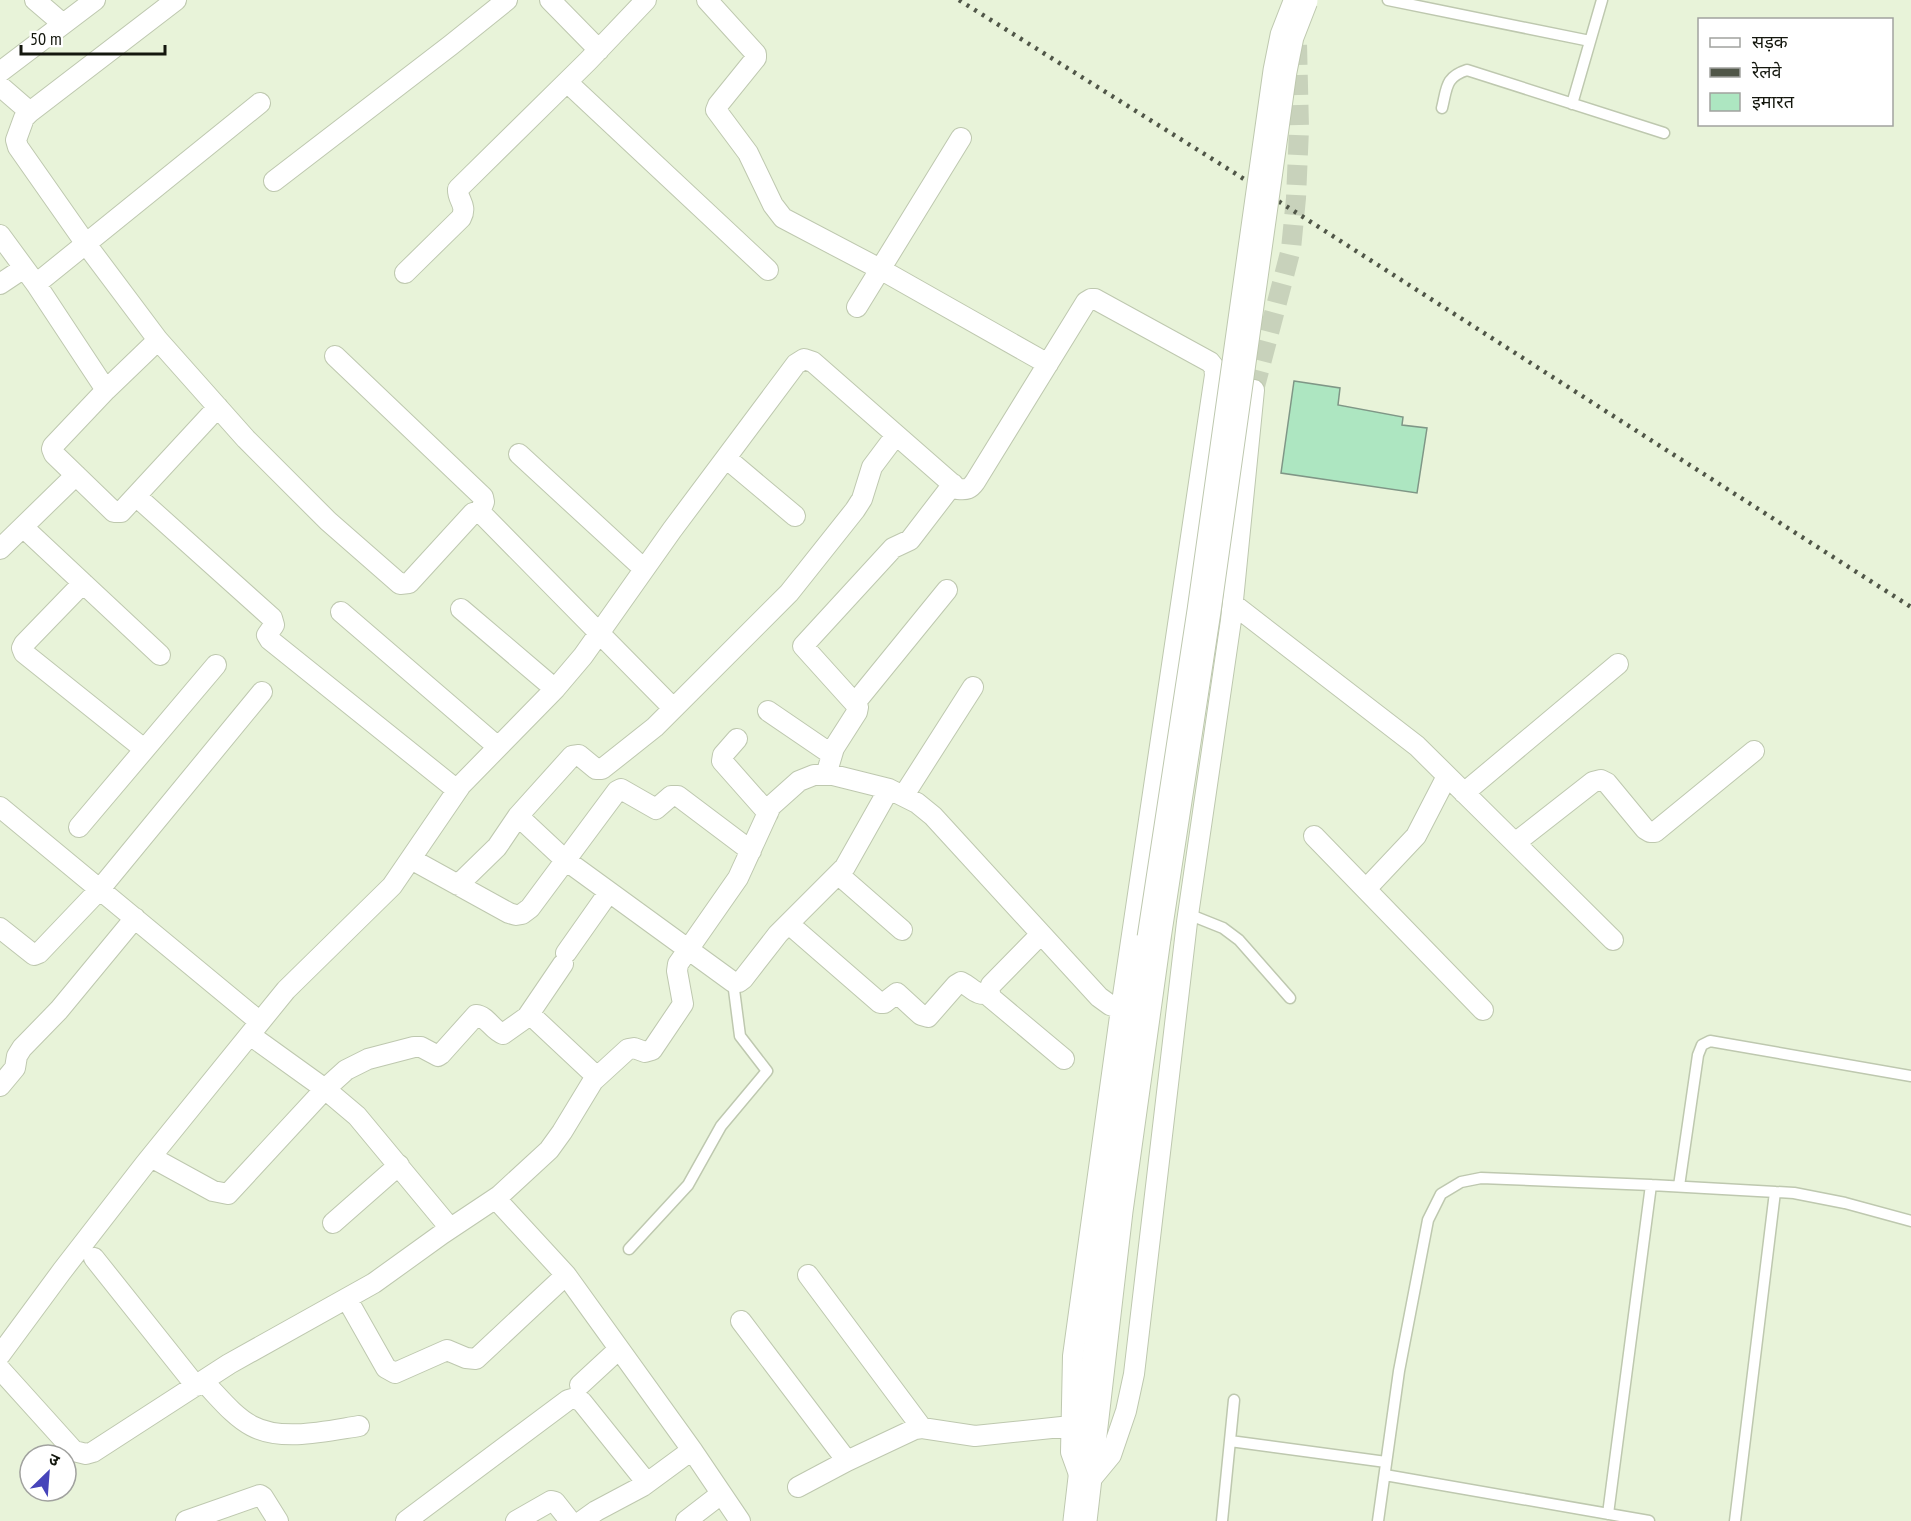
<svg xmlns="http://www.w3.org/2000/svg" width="1911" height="1521" font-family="'PT Sans Narrow','Noto Sans Devanagari',sans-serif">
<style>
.building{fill:#ade6c1;stroke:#7f9686;stroke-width:1.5}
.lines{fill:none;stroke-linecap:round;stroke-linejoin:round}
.minor-tunnel{stroke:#c8d2bb;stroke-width:20;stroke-dasharray:20 10;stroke-linecap:butt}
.service-casing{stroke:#bec8af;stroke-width:13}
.minor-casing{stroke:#bec8af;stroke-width:22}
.trunk-casing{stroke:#bec8af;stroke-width:35}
.service{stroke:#fff;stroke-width:10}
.minor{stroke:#fff;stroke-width:20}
.trunk{stroke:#fff;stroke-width:33}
.rail{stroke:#505648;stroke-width:4.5;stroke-dasharray:3 6;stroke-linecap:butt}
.trunk-bridge-casing{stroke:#bec8af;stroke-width:35;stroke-linecap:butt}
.trunk-bridge{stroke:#fff;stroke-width:33}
</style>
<rect width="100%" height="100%" fill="#e8f3d9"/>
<path class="building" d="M1294,381L1340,388L1338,405L1403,417L1402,425L1427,428L1417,493L1281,473Z"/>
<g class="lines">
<path class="minor-tunnel" d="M1254,390L1291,249L1296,198L1299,129L1297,43"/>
<defs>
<path id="service" d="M1388,0L1590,41
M1572,104L1602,0
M1442,108C1447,88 1445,77 1467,70L1664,133
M1188,914L1223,928L1239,940L1290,998
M1679,1186L1698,1055L1702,1045L1710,1041L1911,1076
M629,1249L688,1185L721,1126L767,1071L740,1036L733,982
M1230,1441L1386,1462
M1385,1475L1649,1521
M1608,1514L1651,1185
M1222,1521L1234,1400
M1378,1521L1399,1371L1428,1220L1441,1194L1461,1182L1481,1178L1651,1185L1794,1193L1845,1203L1911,1221
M1735,1521L1775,1192"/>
<path id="minor" d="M35,0L63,24
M176,0L30,112L24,118L16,140L18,147L86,244L158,340L246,439L328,521L400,584L409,583L473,513L480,512L673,708
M550,0L599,50
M707,0L756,54V58L718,105L716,110L748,153L773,205L783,218L880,269L1048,364
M0,72L95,0
M567,82L768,270
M0,86L30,112
M274,181L451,45L507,0
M0,235L36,284L106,390
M405,273L461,218C468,205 457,200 458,189L588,61L646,0
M0,284L24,268
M36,284L260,103
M857,307L961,138
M158,340L106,390L53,446L52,449L54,454L114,512H121L218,407
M335,356L483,497L484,502L480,512
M519,454L644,569
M726,458L795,516
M136,496L272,618L274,625L267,635L270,640L457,790
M23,527L160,655
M0,549L76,475
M83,583L24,644L22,648L24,653L144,749
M1233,604L1417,746L1613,940
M461,609L555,689
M341,612L498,747
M855,703L947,590
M768,711L831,754
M737,739L723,755L722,761L768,813
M826,775L834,748L857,712L858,707L803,646L893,548L910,540L953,484
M1464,793L1618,664
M904,795L973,687
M0,807L260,1022
M518,816L564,859L733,982H739L743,979L778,934L845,867L889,789
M79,827L216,665
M1314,836L1483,1010
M1515,843L1593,782L1601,780L1607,783L1645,829L1650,832H1655L1754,751
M411,859L509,913L516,915L522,914L530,908L617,791L621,789L656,809L671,796H678L751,851
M839,875L902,930
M458,885L497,847L518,816L572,756L579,755L596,769H602L655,727L789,593L855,510L862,499L872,467L896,435
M1366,889L1416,836L1447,776
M789,924L880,1003H884L897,993L921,1015L928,1017L956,985L961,982C972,987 976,997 990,993
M0,928L34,955L39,953L100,889L262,692
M1041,934L991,985L989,991L990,997L1064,1059
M566,953L609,892
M527,1017L563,964
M250,1035L325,1089L357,1116L450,1228
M0,1086L15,1068L17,1056L22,1048L59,1010L135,918
M151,1157L213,1191L228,1194L325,1089L346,1070L368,1059L414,1047H421L438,1056L441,1054L476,1015C487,1016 492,1030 503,1034L527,1017L534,1018L597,1077
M496,1199L566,1275L692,1450L740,1521
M333,1223L399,1165
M94,1258L196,1386
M808,1275L922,1428
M347,1299L386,1368L395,1373L447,1350L466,1358L476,1359L566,1275
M741,1321L847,1461
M0,1355L62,1271L145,1164L286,990L392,886L461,785L555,689L583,656L672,530L796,364L804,359L813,362L958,489C967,490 970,489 975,482L1086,302L1091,299H1095L1210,362L1214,367L1215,375L1121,1009L1073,1356L1071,1452L1080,1477
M0,1369L74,1451L86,1454L93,1452L229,1364L374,1283L442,1234L499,1196L549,1150L562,1132L593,1081L628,1049L634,1048L645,1052L652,1050L683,1004L677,971L678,964L738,878L771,806L799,781L814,775H833L889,789L917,803L933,816L1099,997L1110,1005L1121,1009
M203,1381C218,1396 233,1416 252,1426C282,1442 327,1431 359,1426
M580,1385L619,1349
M1087,1484L1111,1455L1126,1411L1134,1374L1187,922L1231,620L1254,390
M798,1487L847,1461L915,1429L922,1428L975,1436L1071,1426
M186,1521L260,1495L263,1497L278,1521
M406,1521L568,1400L575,1398L582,1402L647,1483
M516,1521L551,1501L555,1502L570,1521
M582,1521L596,1511L643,1486L692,1450
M686,1521L721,1494"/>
<path id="trunk" d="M1080,1521L1116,1211L1154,938"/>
</defs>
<use href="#service" class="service-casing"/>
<use href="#minor" class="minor-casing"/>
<use href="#trunk" class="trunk-casing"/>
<use href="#service" class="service"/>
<use href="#minor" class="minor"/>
<use href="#trunk" class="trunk"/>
<path class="rail" d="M959,0L1233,172L1911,607"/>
<defs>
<path id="trunk-bridge" d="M1154,938L1204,611L1280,71L1287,36L1301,0"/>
</defs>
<use href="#trunk-bridge" class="trunk-bridge-casing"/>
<use href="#trunk-bridge" class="trunk-bridge"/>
</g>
<rect x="1698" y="18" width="195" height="108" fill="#ffffff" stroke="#a1a29f" stroke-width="1.5"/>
<rect x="1710" y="38" width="30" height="9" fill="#ffffff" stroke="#a1a29f" stroke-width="1.5"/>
<text x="1752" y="48" font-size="18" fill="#14170e">सड़क</text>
<rect x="1710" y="68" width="30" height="9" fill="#505648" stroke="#a1a29f" stroke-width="1.5"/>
<text x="1752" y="78" font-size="18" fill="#14170e">रेलवे</text>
<rect x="1710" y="93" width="30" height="18" fill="#ade6c1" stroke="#a1a29f" stroke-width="1.5"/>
<text x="1752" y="108" font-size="18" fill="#14170e">इमारत</text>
<g transform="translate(48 1473) rotate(25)"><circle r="28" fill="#ffffff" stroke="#a1a29f" stroke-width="1.5"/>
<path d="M0-4.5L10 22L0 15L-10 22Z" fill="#4644ba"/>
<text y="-9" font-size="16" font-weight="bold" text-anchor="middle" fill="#14170e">उ</text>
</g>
<path d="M21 45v9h144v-9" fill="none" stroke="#14170e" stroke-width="3"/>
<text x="30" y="45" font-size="18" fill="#14170e" stroke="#ffffff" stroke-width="4.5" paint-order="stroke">50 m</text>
</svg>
